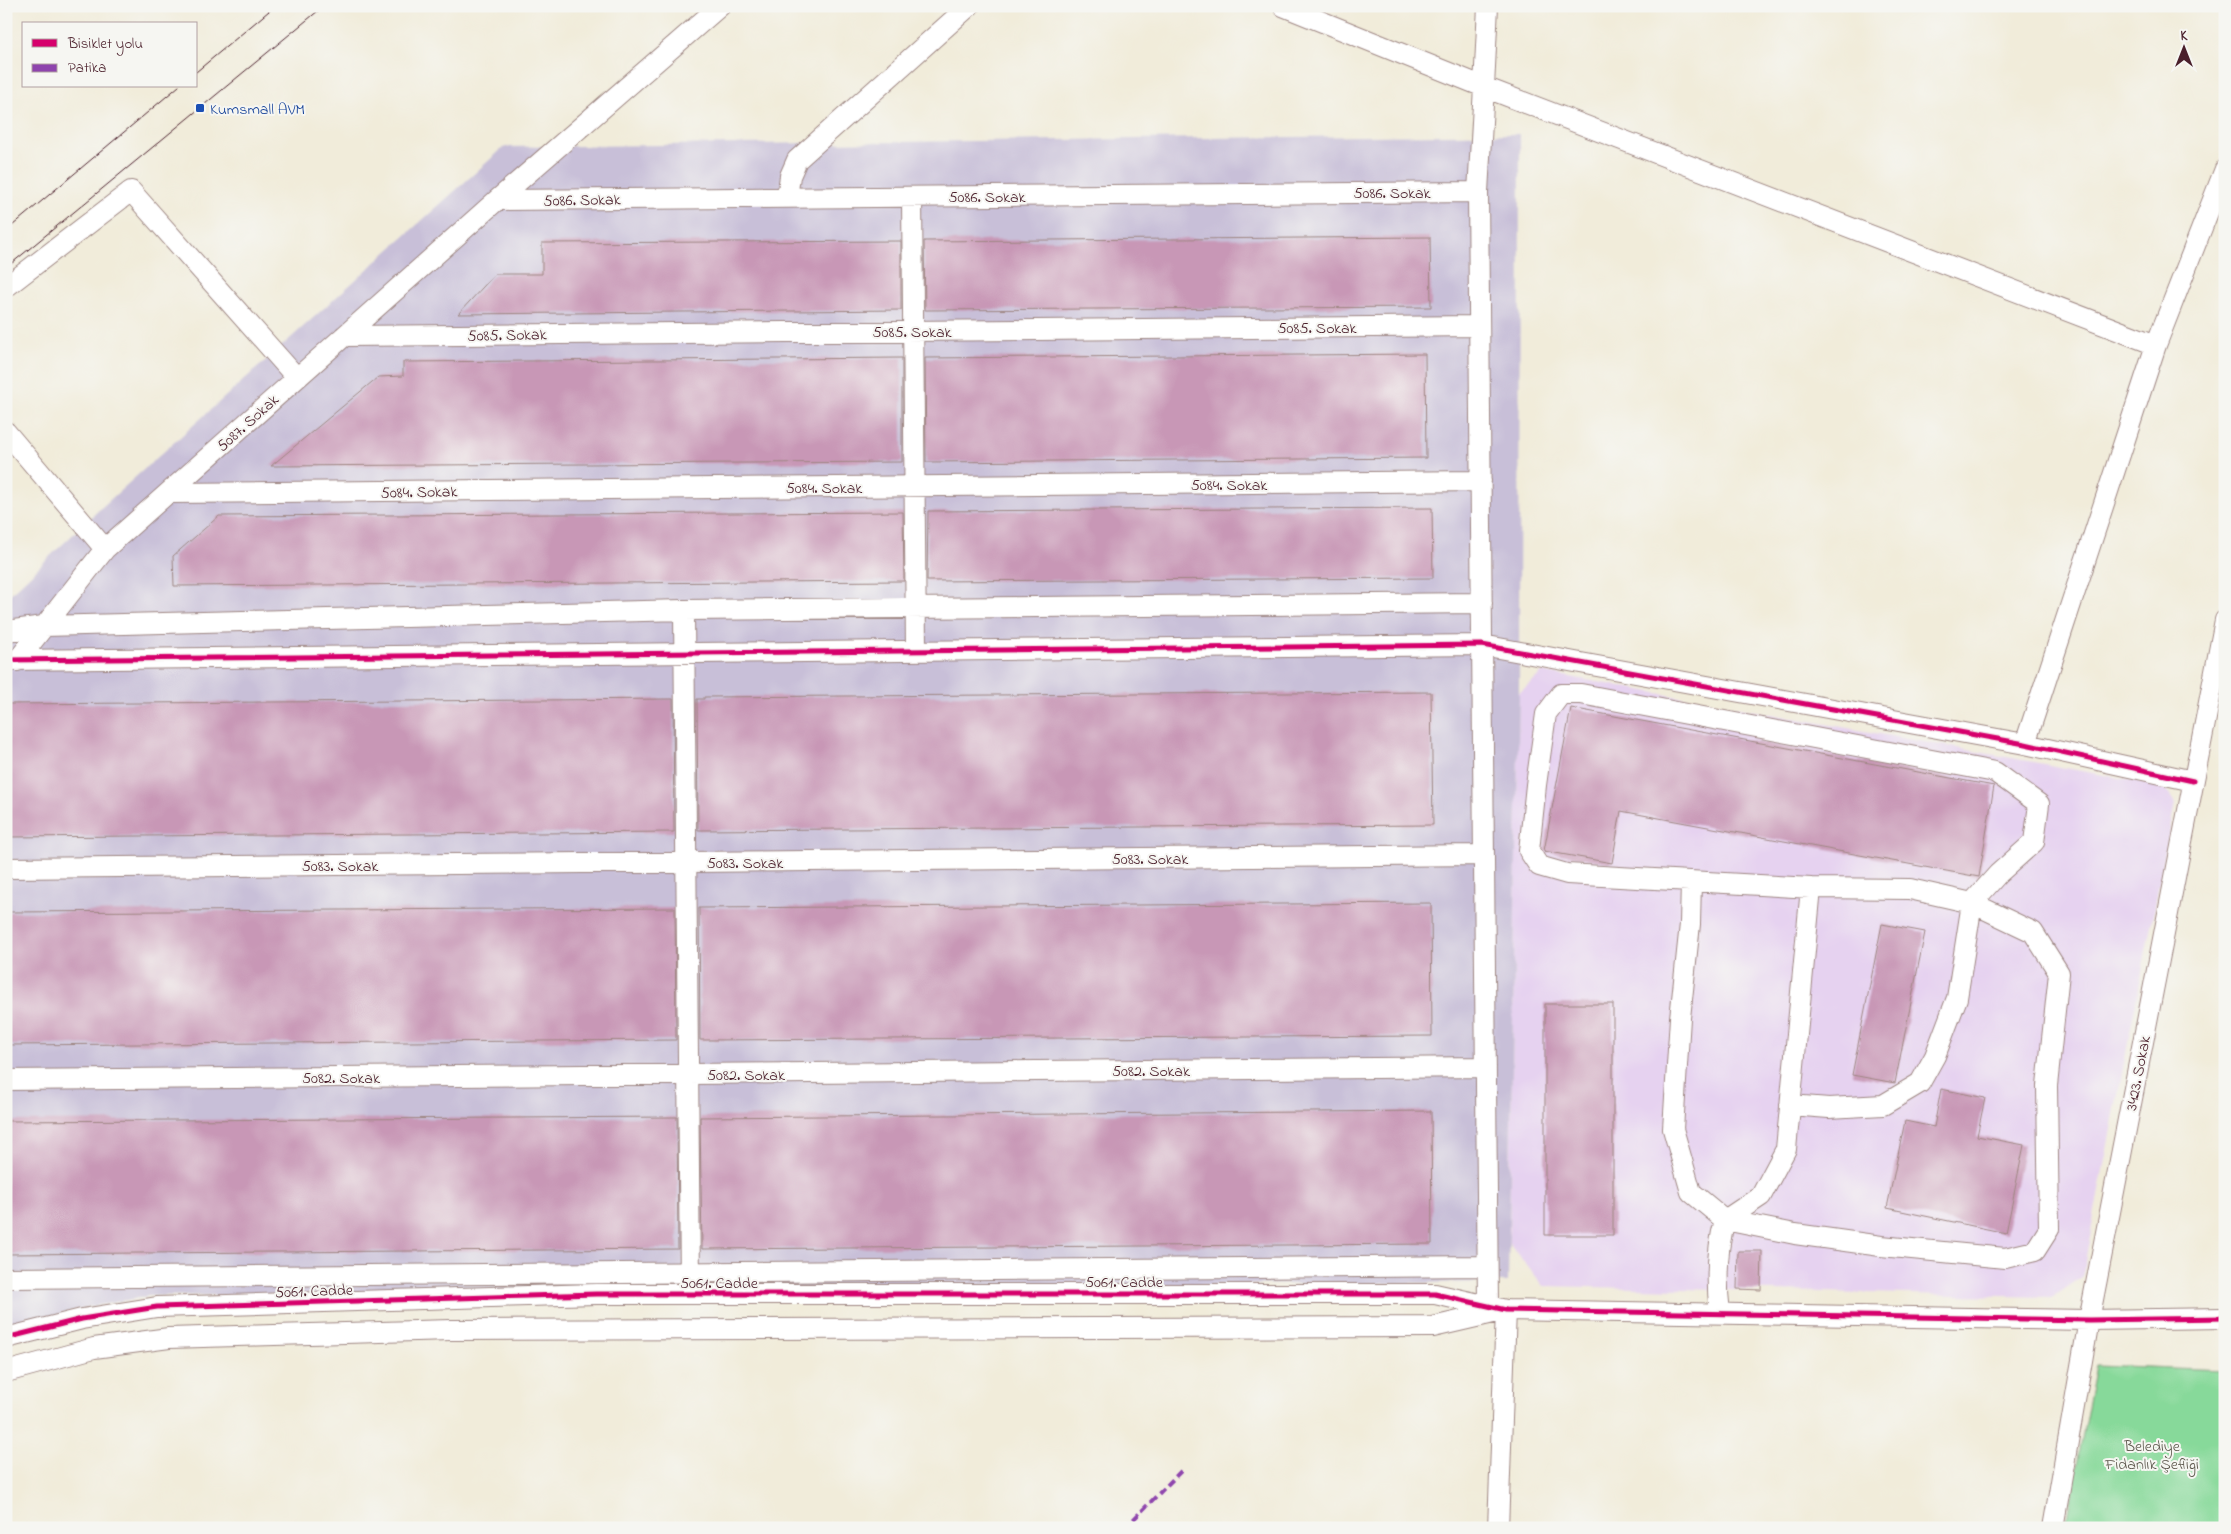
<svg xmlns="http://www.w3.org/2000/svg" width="2231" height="1534" font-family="'Indie Flower',sans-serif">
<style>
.built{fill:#e6d2f0}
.industrial{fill:#c8bfd8}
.green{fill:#87d99a;stroke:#687c62}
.building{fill:#c897b6}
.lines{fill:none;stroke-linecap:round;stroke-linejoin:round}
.minor-casing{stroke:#9e8682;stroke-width:22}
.minor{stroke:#fff;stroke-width:20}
.tram{stroke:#4a1f2b;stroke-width:1}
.quiet{stroke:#8e44ad;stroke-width:4;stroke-dasharray:8 4;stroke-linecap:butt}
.cycleway-casing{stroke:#f6f6f2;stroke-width:8}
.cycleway{stroke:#d6006c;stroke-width:5}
.transit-dot{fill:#1a4fb4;stroke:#f6f6f2;stroke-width:2}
.labels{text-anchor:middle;stroke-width:4;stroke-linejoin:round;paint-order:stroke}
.transit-label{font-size:16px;fill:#164399;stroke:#f6f6f2;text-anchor:start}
.street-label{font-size:16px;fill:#4a1f2b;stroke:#f6f6f2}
.park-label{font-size:16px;fill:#5c574c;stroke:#f6f6f2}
</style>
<rect width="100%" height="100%" fill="#f6f6f2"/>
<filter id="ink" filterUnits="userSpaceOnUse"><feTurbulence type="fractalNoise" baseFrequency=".02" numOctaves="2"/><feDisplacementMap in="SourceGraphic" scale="10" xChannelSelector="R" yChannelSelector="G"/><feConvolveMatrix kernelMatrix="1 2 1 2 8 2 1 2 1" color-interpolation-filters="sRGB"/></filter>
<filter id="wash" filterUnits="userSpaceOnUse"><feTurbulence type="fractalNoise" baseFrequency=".0096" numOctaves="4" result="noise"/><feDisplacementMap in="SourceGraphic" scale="20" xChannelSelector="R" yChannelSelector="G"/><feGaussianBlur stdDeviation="1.12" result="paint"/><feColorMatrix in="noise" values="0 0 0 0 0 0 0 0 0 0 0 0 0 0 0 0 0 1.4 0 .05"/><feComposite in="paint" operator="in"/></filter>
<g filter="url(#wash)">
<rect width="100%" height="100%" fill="#f1ecda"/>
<path class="built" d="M1543,672L2163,786L2175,803L2082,1277L2053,1297L1544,1286L1509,1244L1519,693Z"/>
<path class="industrial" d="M1520,134L1519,693L1508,1282L149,1296L89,1307L6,1327V598L102,507L504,147Z"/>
<path class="green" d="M2096,1365L2225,1370V1528H2065Z"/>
<g id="blocks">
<path class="building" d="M1430,237L1431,307L925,310L924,241Z
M901,241V310L458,314L495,274H542V243Z
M1425,354L1426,458L926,462L925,358Z
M902,358V462L271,466L378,377L403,376V362Z
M1432,508L1433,578L927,581L928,511Z
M903,512L904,581L174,586L173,556L219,516Z
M1431,692L1433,825L698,830L697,699H704V697Z
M673,699L674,832L6,837V704Z
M1571,708L1994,786L1979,877L1621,811L1612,863L1544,851Z
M1431,903L1432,1036L700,1040L699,908Z
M675,908L676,1040L6,1045V912Z
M1882,924L1925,932L1895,1083L1852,1075Z
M1545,1004H1613V1235H1545Z
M1941,1089L1985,1098L1977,1136L2024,1145L2006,1233L1887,1208L1905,1121L1934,1127Z
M1431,1111L1432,1244L702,1249L700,1117Z
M677,1117L678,1249L6,1254V1121Z
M1738,1251H1762L1761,1290L1737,1289Z"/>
</g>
</g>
<g filter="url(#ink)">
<use href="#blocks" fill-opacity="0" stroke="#9e8682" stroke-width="1"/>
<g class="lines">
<defs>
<path id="minor" d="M1283,6L1484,87L1478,192L1488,1306
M1488,6L1484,87L2156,345
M912,197L916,650
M787,198L790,176L797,160L969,6
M497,200L1478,192
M6,287L131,191L297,378
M344,336L1479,326
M6,432L105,549
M168,493L1481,481
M684,610L690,1285
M6,631L44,626L684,610L1482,603
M6,660L1482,645L2025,744L2193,781
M17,661L105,549L497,200L720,6
M2025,744L2156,345L2225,169
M6,868L1484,855
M1691,881L1690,924L1680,1018L1673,1129L1691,1192L1725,1220L1795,1234L1881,1246L2005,1258L2035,1251L2049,1229L2047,1086L2059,973L2033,932L1972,903L1910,889L1811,888
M6,1080L1486,1067
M6,1278L1487,1266
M1720,1313C1716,1281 1716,1251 1725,1220L1761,1196L1786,1149L1811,888L1567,874L1539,866L1529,851L1536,785L1546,714L1561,694H1581L1995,772L2039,804L2034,842L1998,874L1972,903L1957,998L1935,1056L1920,1083L1883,1105L1829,1108L1790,1105
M6,1338L82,1319L157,1307L596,1294H1435L1506,1310L2089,1320L2225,1318
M6,1372L94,1348L169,1338L451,1330L1433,1327L1502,1311
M1498,1528L1506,1310
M2053,1528L2089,1320L2225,620"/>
</defs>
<use href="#minor" class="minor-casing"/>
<use href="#minor" class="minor"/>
<path class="tram" d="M196,72L275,6
M6,231L179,86
M6,268L324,6"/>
<path class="quiet" d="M1125,1528L1181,1471"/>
<defs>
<path id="cycleway" d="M6,660L1482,645L2025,744L2193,781
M6,1338L82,1319L157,1307L596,1294H1435L1506,1310L2089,1320L2225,1318"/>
</defs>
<use href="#cycleway" class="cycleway-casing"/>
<use href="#cycleway" class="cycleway"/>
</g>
</g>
<rect class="transit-dot" x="195" y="103" width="10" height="10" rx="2.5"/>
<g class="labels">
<g class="transit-label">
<text x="210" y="114">Kumsmall AVM</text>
</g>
<g class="street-label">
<text x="1392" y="198">5086. Sokak</text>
<text x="987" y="202">5086. Sokak</text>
<text transform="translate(582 199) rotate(-1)" y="6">5086. Sokak</text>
<text x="1317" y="333">5085. Sokak</text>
<text x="912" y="337">5085. Sokak</text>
<text transform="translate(507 334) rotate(-1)" y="6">5085. Sokak</text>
<text transform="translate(247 422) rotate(-42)" y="6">5087. Sokak</text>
<text x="1229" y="490">5084. Sokak</text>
<text x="824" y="493">5084. Sokak</text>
<text transform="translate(419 491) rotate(-1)" y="6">5084. Sokak</text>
<text x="1150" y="864">5083. Sokak</text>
<text x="745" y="868">5083. Sokak</text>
<text x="340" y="871">5083. Sokak</text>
<text x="1151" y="1076">5082. Sokak</text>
<text transform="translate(2137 1073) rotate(-79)" y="6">3423. Sokak</text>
<text x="746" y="1080">5082. Sokak</text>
<text x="341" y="1083">5082. Sokak</text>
<text x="1124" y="1287">5061. Cadde</text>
<text x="719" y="1288">5061. Cadde</text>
<text transform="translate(314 1290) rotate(-2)" y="6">5061. Cadde</text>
</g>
<g class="park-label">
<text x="2152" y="1451">Belediye<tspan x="2152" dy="18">Fidanlık Şefliği</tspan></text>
</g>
</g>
<rect width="2231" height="1534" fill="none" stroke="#f6f6f2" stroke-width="25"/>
<rect x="22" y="22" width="175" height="65" fill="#f6f6f2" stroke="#b1a0a2"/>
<rect x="32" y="39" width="25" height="8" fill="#d6006c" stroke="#b1a0a2"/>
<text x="68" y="48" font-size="15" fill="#4a1f2b">Bisiklet yolu</text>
<rect x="32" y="64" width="25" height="8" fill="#8e44ad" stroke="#b1a0a2"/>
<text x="68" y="72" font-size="15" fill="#4a1f2b">Patika</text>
<g transform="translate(2184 48)" stroke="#f6f6f2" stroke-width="4" paint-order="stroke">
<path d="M0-4L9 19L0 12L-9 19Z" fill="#4a1f2b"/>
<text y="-8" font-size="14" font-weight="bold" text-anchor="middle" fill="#4a1f2b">K</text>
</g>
</svg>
